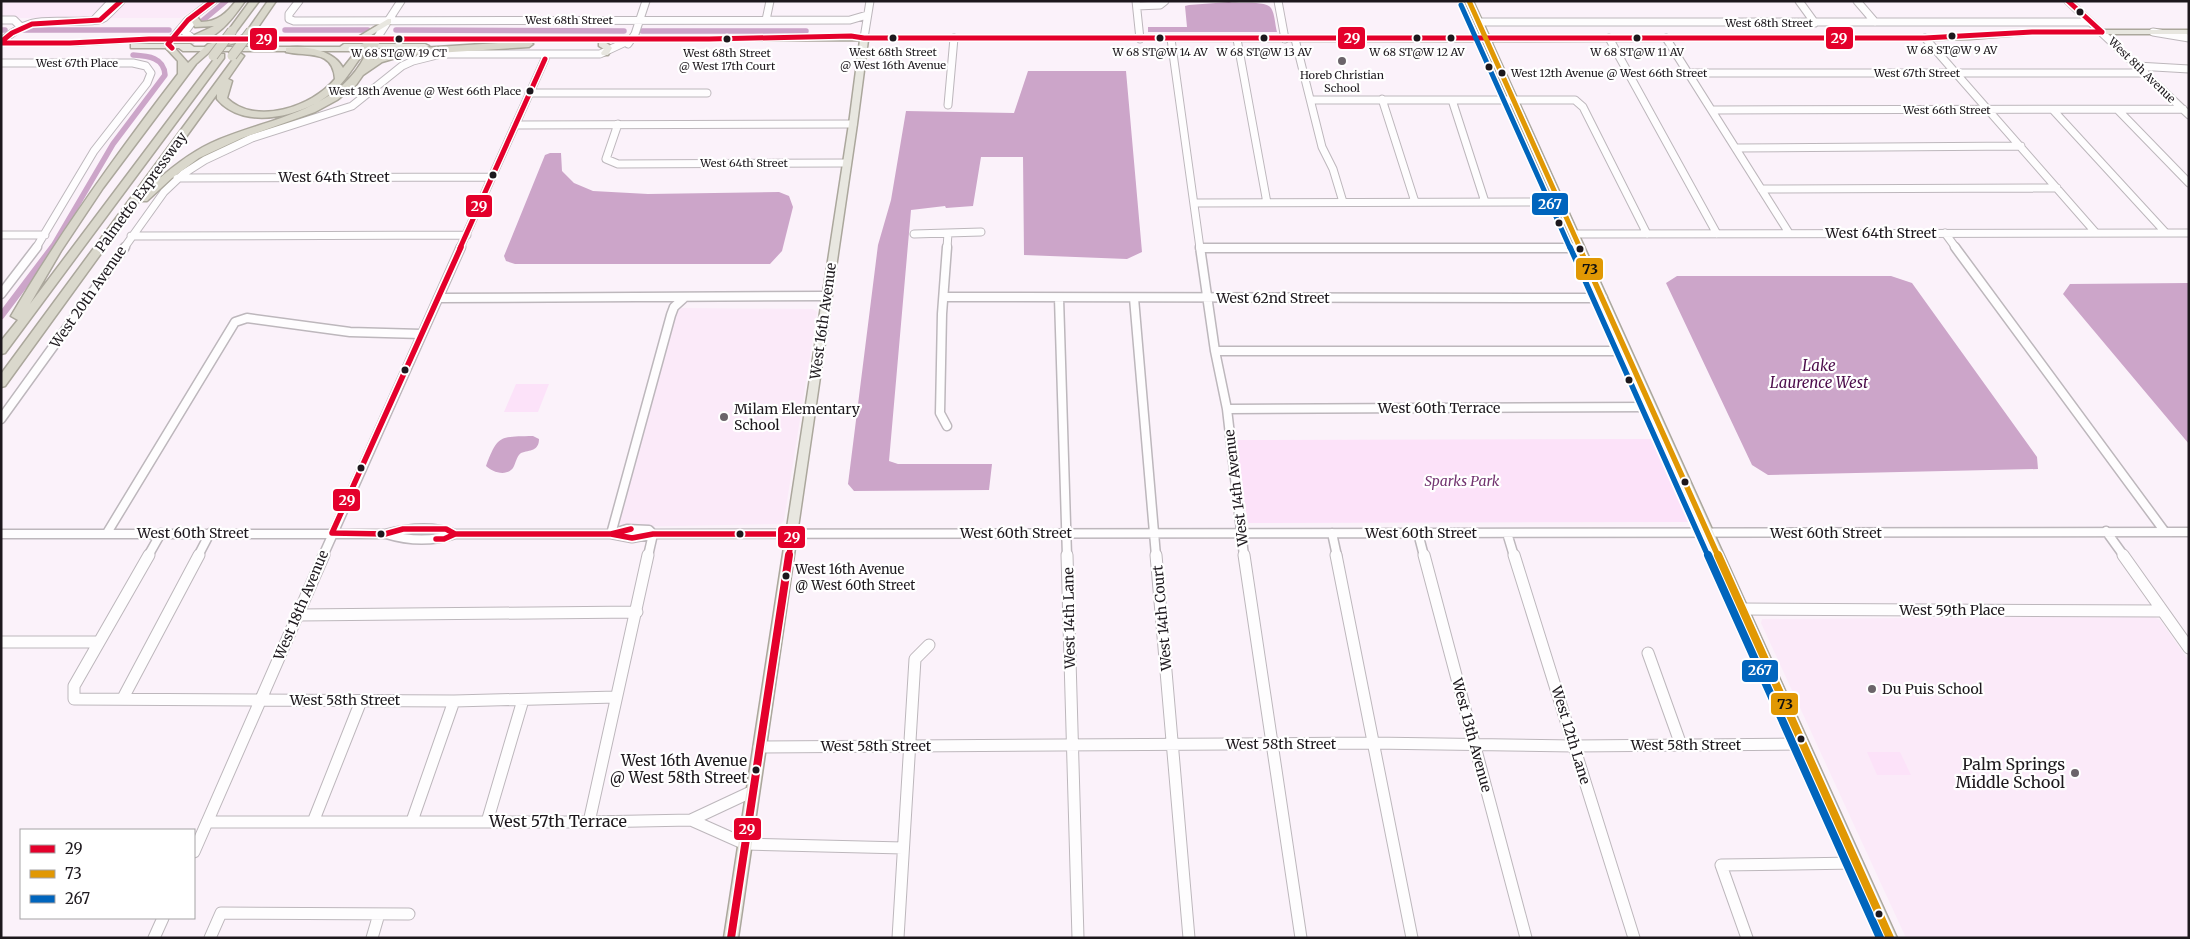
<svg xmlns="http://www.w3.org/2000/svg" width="2190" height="939" font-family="Merriweather,serif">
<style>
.built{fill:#fbeaf9}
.green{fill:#fce2f9}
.water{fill:#cca5c9}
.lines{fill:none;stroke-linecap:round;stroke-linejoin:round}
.canal-far1{stroke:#cca5c9;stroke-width:5.5}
.canal{stroke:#cca5c9;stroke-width:7}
.minor-far2-casing{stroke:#bdb7bc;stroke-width:9}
.minor-far1-casing{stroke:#bdb7bc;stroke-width:11}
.minor-casing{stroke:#bdb7bc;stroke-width:13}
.major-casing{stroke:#aba79c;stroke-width:3}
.highway-casing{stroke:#aba79c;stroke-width:3}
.minor-far2{stroke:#fefdfe;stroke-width:7}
.minor-far1{stroke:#fefdfe;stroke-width:8}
.minor{stroke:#fefdfe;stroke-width:11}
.major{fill:#e8e7e0;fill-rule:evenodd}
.highway{fill:#dad8cc;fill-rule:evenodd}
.highway-bridge-casing{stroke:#aba79c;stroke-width:11;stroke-linecap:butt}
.highway-bridge{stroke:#dad8cc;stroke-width:9}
.bus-1-far2-casing{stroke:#fff;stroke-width:8}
.bus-1-far1-casing{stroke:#fff;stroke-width:9}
.bus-1-casing{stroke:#fff;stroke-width:11}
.bus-2-far2-casing{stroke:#fff;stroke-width:8}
.bus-2-far1-casing{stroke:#fff;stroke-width:9}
.bus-2-casing{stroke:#fff;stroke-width:11}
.bus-3-far2-casing{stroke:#fff;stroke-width:8}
.bus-3-far1-casing{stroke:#fff;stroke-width:9}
.bus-3-casing{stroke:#fff;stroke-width:11}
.bus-1-far2{stroke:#e4002b;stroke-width:5}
.bus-1-far1{stroke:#e4002b;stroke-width:5.5}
.bus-1{stroke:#e4002b;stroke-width:8}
.bus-2-far2{stroke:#e19803;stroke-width:5}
.bus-2-far1{stroke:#e19803;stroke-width:5.5}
.bus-2{stroke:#e19803;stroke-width:8}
.bus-3-far2{stroke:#0065bd;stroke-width:5}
.bus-3-far1{stroke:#0065bd;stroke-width:5.5}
.bus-3{stroke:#0065bd;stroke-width:8}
.bus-dot{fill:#1d181d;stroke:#fff;stroke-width:2}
.poi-dot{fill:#6b646a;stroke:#fff;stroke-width:2}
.labels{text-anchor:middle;stroke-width:4.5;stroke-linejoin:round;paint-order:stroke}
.far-street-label{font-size:11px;fill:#1d181d;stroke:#fff}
.far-bus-label{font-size:11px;fill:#1d181d;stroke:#fff}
.far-poi-label{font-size:11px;fill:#1d181d;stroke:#fff}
.bus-label{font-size:13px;fill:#1d181d;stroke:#fff;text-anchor:start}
.street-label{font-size:14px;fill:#1d181d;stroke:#fff}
.poi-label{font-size:14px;fill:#1d181d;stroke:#fff;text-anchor:start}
.park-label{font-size:14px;font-style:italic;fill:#733470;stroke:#fff}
.water-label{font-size:15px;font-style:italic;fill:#4d0e4c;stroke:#fff}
.near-bus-label{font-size:15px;fill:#1d181d;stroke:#fff;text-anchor:end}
.near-poi-label{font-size:16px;fill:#1d181d;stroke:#fff;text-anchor:end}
.near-street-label{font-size:16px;fill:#1d181d;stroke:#fff}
.line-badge{stroke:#fff;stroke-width:2}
.badge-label{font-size:14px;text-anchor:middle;font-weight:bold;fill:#fff}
.pale-badge-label{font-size:14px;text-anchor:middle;font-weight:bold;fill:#111}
</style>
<rect width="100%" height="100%" fill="#fbf2fa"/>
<path class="built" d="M1,1H207L180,18H1Z
M681,308L813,309L817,312L784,520L781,524L623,527L619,522L675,313Z
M2152,616L2160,620L2189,661V938H1906L1761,623L1762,619Z"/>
<path class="green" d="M516,384H549L538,412H504Z
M1653,439L1689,522L1248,523L1235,440Z
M1867,752H1900L1911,775H1877Z"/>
<path class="water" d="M1229,2C1239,4 1266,0 1271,8C1275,14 1275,25 1277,32H1148V27H1187L1185,6L1189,5Z
M1028,71H1126L1142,252L1127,259L1024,255L1023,157H981L973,206L946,208L945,206L911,210L889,461L898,464H992L989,490L854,491L848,484L878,245L891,200L906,111L1014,113Z
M550,153H561L562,171L574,183L593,191L648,194L779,192L789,196L793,207L782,251L770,264H515L506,261L504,256L545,155Z
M1677,276H1891L1912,283L2037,457L2038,469L1768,475L1752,465L1666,283Z
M2189,283V444L2063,294L2070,284Z
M533,436L539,439C539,451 530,450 521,453C516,457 516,463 513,468C506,477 492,472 486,466C498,434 500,437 533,436Z"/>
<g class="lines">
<path class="canal-far1" d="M201,22L226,1
M1,30H5
M20,30H169
M285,30H368
M396,30L624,31
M642,31H806
M52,248L113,144L165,75C164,57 148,56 133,55"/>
<path class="canal" d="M1,316L53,247"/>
<defs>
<path id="minor-far2" d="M299,1L289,14V19L294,21L850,20L867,15
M1136,1L1140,39
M1278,1L1285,39
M1799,1L1815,23
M1857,1L1875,22
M2068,1L2189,115
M1137,6L1160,5L1165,1
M1,20H14L20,26
M94,20L112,1
M766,20L770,1
M192,22L185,32L193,39
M1479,22H2088
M2153,32L2189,38
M377,38L401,1
M864,38L870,1
M1609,38L1717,234
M1666,38L1789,233
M1925,38L2096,233
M1171,39L1200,248
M1237,39L1267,203
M1295,39L1322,147L1333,169L1343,202
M1,42C32,14 47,23 85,21C91,21 100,21 104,18C110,13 116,6 121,1
M628,44L635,34L646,1
M169,47L168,44L188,20L213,1
M1,63H133L146,66L151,73L147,83L94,151L36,248
M2137,66L2189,69
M1689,73H2145
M529,93H707
M1382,99L1415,202
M1312,100H1575L1583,107L1647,234
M1452,100L1485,202
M948,105L954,38
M1712,110L2183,109
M2053,110L2166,233
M2118,110L2189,183
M618,124L606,159L618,164L847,163
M515,125L853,124
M1736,148L2021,146
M177,178L492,177
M1761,189L2057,188
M1194,203L1559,202
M1945,233L1956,248
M914,234L981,232
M1574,234L2189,233
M1,235H45
M131,236L467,235
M124,248L164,192L183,174L205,160L252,138L352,106L402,66L413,61L441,54H600L632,39
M460,248L545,59
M947,248L948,233"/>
<path id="minor-far1" d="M947,247L942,314L940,413L947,426
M1200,247L1215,351L1227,409L1244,556
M1955,247L2165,532
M1200,248H1580
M1,294L37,247
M944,297L1603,298
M438,298L826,296
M1059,298L1067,556
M1134,298L1156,556
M1215,351H1625
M1227,409L1651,407
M1,419L125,247
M2106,531L2124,556
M107,533L235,322L247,318L350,332L421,334
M1332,533L1337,556
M1418,533L1424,556
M1507,533L1514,556
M1,534H385C408,528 432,525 455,534
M386,534C409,541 432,542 455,534H611L627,529L649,530L653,534
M611,534L632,538L653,534C1165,532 1677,534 2189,532
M611,534L671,315L674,307L685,297
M148,556L161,533
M198,556L210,533
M323,556L461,247
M648,556L653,534"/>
<path id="minor" d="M149,555L74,686V699L454,701L616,697
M1067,555L1078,938
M1156,555L1189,938
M1244,555L1301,938
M1336,555L1412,938
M1424,555L1526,938
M1514,555L1634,938
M2123,555L2189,648
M1742,609L2162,611
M298,615L637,612
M1,642H99
M1648,653L1681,745
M123,698L199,555
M759,747L1372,743L1574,746L1803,744
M691,820L753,791
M412,821L454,701
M207,822H589L691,820L745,844L903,848
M313,822L361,701
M487,822L523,700
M589,822L648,555
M194,852L324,555
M154,938L163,918
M210,938L221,913L409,914
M372,938L379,914
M898,938L915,659L929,645
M1747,938L1721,865L1857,863"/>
<path id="major" d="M1465,1H1473L1489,36H1925L1970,35L2032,30H2189V34H2032L1970,39L1925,40L1491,41L1897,938H1882L1483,41L868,40L857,124L738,938H724L849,124L860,40L149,41L78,45H1V41H70L149,37H358L388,19H391V23L368,37H709L851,34L864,36H1481Z
M599,42C604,41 609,44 612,48L608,55H602L601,53L604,49L599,46Z
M131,44H190L194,47H340L344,44H425L429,46L425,48H354L350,51H183L179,48H131Z"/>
<path id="highway" d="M236,1H245C233,18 214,45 190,41V37L214,26L195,27L191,20L192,18H198L201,22C217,22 227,13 236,1Z
M250,1H259L235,33H229L228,31Z
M268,1H276L254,33H248L247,31Z
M377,35L381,38L373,60L405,49L529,41L533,44L529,47L406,55L382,62L363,75L356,85L337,100L315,112L242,138L199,158L172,178L147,201H139L5,386L1,387V374L237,54L240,53L244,56L228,79L232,81L227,98C255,126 312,107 335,79C333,49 308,57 286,52V48C305,45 334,50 343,68L362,44ZM369,47C343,113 268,117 211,143C188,154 168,170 149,188L217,94V99C245,133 308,115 336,89C349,77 357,60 369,47Z
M242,36L246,39L245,41L214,48L196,64L103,188L61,251L30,304L218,54H224V58L5,353L1,354V341L18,320L11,316C61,231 118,152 178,74V61L165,47L166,45H172L188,63L208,44Z"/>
</defs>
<use href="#minor-far2" class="minor-far2-casing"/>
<use href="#minor-far1" class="minor-far1-casing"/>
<use href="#minor" class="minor-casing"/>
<use href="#major" class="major-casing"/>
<use href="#highway" class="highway-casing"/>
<use href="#minor-far2" class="minor-far2"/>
<use href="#minor-far1" class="minor-far1"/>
<use href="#minor" class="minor"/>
<use href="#major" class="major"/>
<use href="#highway" class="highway"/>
<defs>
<path id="highway-bridge" d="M213,56L232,31
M232,56L251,31"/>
</defs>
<use href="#highway-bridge" class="highway-bridge-casing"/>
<use href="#highway-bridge" class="highway-bridge"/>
<defs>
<path id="bus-1-far2" d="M2068,1L2102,32
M2,41L12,33L32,24L100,20L121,1
M1,43H70L149,39H709L851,36L864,38H1925L2032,32H2102
M172,48L168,44L188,20L213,1
M460,248L545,59"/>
<path id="bus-1-far1" d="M455,534L446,529H403L385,534L332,533L461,247
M611,534L632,538L653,534H792L789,556
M436,539H444L455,534H611L631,529"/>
<path id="bus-1" d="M731,938L789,555"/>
<path id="bus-2-far2" d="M1469,1L1580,248"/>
<path id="bus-2-far1" d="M1579,247L1718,556"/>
<path id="bus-2" d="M1718,555L1890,938"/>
<path id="bus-3-far2" d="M1461,5L1570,248"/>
<path id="bus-3-far1" d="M1570,247L1708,556"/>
<path id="bus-3" d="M1708,555L1880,938"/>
</defs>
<use href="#bus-1-far2" class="bus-1-far2-casing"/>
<use href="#bus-1-far1" class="bus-1-far1-casing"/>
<use href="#bus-1" class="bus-1-casing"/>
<use href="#bus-2-far2" class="bus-2-far2-casing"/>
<use href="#bus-2-far1" class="bus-2-far1-casing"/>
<use href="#bus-2" class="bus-2-casing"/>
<use href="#bus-3-far2" class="bus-3-far2-casing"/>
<use href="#bus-3-far1" class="bus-3-far1-casing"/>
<use href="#bus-3" class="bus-3-casing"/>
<use href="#bus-1-far2" class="bus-1-far2"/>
<use href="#bus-1-far1" class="bus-1-far1"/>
<use href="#bus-1" class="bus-1"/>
<use href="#bus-2-far2" class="bus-2-far2"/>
<use href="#bus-2-far1" class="bus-2-far1"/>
<use href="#bus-2" class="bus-2"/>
<use href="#bus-3-far2" class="bus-3-far2"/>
<use href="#bus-3-far1" class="bus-3-far1"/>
<use href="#bus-3" class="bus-3"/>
</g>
<g class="bus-dot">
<circle cx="2080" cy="12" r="4.5"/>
<circle cx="1952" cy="36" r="4.5"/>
<circle cx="893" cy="38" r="4.5"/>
<circle cx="1160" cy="38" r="4.5"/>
<circle cx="1264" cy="38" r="4.5"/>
<circle cx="1417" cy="38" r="4.5"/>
<circle cx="1451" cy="38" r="4.5"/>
<circle cx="1637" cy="38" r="4.5"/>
<circle cx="399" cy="39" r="4.5"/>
<circle cx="727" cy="39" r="4.5"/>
<circle cx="1489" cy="67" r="4.5"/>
<circle cx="1502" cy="73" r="4.5"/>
<circle cx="530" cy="91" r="4.5"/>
<circle cx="493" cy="175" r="4.5"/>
<circle cx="1559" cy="223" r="4.5"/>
<circle cx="1580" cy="249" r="4.5"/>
<circle cx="405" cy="370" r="4.5"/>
<circle cx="1629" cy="380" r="4.5"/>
<circle cx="361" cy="468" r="4.5"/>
<circle cx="1685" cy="482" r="4.5"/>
<circle cx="381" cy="534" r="4.5"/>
<circle cx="740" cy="534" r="4.5"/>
<circle cx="786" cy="576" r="4.5"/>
<circle cx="1801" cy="739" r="4.5"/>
<circle cx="756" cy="770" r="4.5"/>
<circle cx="1879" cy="914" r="4.5"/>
</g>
<g class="poi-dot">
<circle cx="1342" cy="61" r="5"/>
<circle cx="724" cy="417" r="5"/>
<circle cx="1872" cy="689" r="5"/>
<circle cx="2075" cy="773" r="5"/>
</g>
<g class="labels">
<g class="far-street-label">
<text x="569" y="24">West 68th Street</text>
<text x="1769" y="27">West 68th Street</text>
<text x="77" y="67">West 67th Place</text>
<text transform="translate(2142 70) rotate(44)" y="4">West 8th Avenue</text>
<text x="1917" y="77">West 67th Street</text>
<text x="1947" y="114">West 66th Street</text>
<text x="744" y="167">West 64th Street</text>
</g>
<g class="far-bus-label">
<text x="1952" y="54">W 68 ST@W 9 AV</text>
<text x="893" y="56">West 68th Street<tspan x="893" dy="13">@ West 16th Avenue</tspan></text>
<text x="1160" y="56">W 68 ST@W 14 AV</text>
<text x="1264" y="56">W 68 ST@W 13 AV</text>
<text x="1417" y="56">W 68 ST@W 12 AV</text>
<text x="1637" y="56">W 68 ST@W 11 AV</text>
<text x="399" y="57">W 68 ST@W 19 CT</text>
<text x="727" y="57">West 68th Street<tspan x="727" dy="13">@ West 17th Court</tspan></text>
<text x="1511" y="77" text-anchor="start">West 12th Avenue @ West 66th Street</text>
<text x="521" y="95" text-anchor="end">West 18th Avenue @ West 66th Place</text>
</g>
<g class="far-poi-label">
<text x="1342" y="79">Horeb Christian<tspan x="1342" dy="13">School</tspan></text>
</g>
<g class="bus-label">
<text x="795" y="574">West 16th Avenue<tspan x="795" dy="16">@ West 60th Street</tspan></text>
</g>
<g class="street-label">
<text x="334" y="182">West 64th Street</text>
<text transform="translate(141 192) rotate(-54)" y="5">Palmetto Expressway</text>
<text x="1881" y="238">West 64th Street</text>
<text transform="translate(88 297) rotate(-55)" y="5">West 20th Avenue</text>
<text x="1273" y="303">West 62nd Street</text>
<text transform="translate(823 321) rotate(-82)" y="5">West 16th Avenue</text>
<text x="1439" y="413">West 60th Terrace</text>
<text transform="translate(1236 488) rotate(-97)" y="5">West 14th Avenue</text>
<text x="193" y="538">West 60th Street</text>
<text x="1016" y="538">West 60th Street</text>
<text x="1421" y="538">West 60th Street</text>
<text x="1826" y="538">West 60th Street</text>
<text transform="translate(301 605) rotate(-67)" y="5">West 18th Avenue</text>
<text x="1952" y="615">West 59th Place</text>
<text transform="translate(1069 618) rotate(-91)" y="5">West 14th Lane</text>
<text transform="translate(1162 618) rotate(-95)" y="5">West 14th Court</text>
<text x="345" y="705">West 58th Street</text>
<text transform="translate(1472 735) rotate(75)" y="5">West 13th Avenue</text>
<text transform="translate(1571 735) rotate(73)" y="5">West 12th Lane</text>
<text x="1281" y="749">West 58th Street</text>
<text x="1686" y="750">West 58th Street</text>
<text x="876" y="751">West 58th Street</text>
</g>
<g class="poi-label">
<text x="734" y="414">Milam Elementary<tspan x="734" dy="16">School</tspan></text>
<text x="1882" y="694">Du Puis School</text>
</g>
<g class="park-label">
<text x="1462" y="486">Sparks Park</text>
</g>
<g class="water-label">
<text x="1819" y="371">Lake<tspan x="1819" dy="17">Laurence West</tspan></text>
</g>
<g class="near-bus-label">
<text x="747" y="766">West 16th Avenue<tspan x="747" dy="17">@ West 58th Street</tspan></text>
</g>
<g class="near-poi-label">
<text x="2065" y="770">Palm Springs<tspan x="2065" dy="18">Middle School</tspan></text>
</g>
<g class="near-street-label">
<text x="558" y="827">West 57th Terrace</text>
</g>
</g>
<g class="line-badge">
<rect x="1337" y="26" width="29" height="24" rx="5" fill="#e4002b"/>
<rect x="1825" y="26" width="29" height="24" rx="5" fill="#e4002b"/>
<rect x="249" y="27" width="29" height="24" rx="5" fill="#e4002b"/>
<rect x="1531" y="192" width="38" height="24" rx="5" fill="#0065bd"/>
<rect x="465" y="194" width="28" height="24" rx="5" fill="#e4002b"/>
<rect x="1575" y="257" width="29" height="24" rx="5" fill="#e19803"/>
<rect x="332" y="488" width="29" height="24" rx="5" fill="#e4002b"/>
<rect x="777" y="525" width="29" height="24" rx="5" fill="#e4002b"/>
<rect x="1741" y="659" width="38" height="24" rx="5" fill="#0065bd"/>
<rect x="1770" y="692" width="29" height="24" rx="5" fill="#e19803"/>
<rect x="733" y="817" width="29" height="24" rx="5" fill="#e4002b"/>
</g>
<g class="badge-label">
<text x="1352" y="43">29</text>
<text x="1839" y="43">29</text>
<text x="264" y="44">29</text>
<text x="1550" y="209">267</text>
<text x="479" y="211">29</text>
<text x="347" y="505">29</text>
<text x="792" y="542">29</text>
<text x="1760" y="675">267</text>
<text x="747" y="834">29</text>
</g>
<g class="pale-badge-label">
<text x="1590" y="274">73</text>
<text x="1785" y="709">73</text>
</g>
<rect width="2190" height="939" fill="none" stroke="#1d181d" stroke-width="5"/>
<rect x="20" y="829" width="175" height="90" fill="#ffffff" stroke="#a5a3a5"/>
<rect x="30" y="845" width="25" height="8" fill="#e4002b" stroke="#a5a3a5"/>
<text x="65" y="854" font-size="15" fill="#1d181d">29</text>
<rect x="30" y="870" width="25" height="8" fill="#e19803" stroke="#a5a3a5"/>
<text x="65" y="879" font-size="15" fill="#1d181d">73</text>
<rect x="30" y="895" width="25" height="8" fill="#0065bd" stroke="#a5a3a5"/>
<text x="65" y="904" font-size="15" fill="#1d181d">267</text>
</svg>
